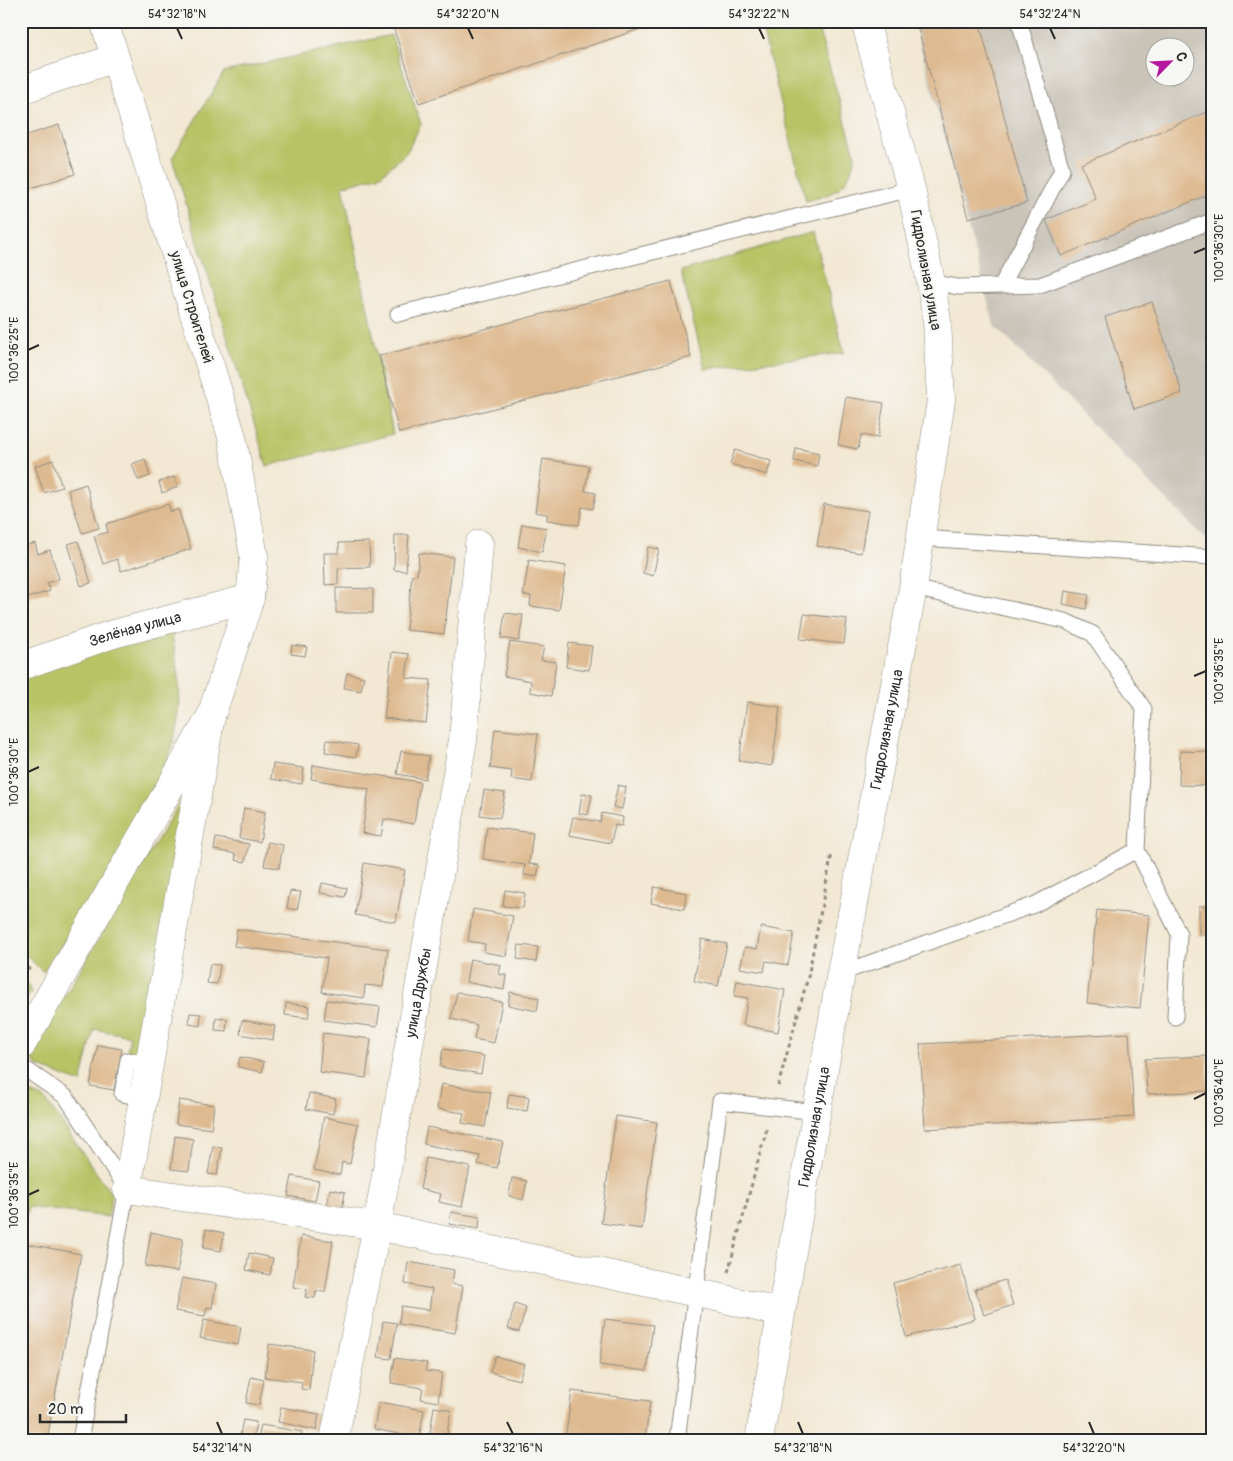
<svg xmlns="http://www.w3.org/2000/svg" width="1233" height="1461" font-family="Pangolin,sans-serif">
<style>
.industrial{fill:#c9c3b8;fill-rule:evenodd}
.green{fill:#b8c365;stroke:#727748}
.building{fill:#deba90}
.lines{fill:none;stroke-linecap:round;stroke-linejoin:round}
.service-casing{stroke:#8e8a7f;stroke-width:17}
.minor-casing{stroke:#8e8a7f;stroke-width:29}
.trunk-casing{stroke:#8e8a7f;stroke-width:29}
.path{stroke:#8e8a7f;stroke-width:3;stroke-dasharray:4 4;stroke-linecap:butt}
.service{stroke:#fff;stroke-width:15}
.minor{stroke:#fff;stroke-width:28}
.trunk{stroke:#fff;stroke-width:28}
.ticks{fill:none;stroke:#2b2b2b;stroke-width:2}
.labels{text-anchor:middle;stroke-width:4;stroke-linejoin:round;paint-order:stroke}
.street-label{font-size:15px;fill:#2b2b2b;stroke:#f6f6f2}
.neatline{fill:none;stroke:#2b2b2b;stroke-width:2}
.ticks-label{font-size:12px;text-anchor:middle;fill:#2b2b2b}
</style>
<rect width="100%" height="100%" fill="#f6f6f2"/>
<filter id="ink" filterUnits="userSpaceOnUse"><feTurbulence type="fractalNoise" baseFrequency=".02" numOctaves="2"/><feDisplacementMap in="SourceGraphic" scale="10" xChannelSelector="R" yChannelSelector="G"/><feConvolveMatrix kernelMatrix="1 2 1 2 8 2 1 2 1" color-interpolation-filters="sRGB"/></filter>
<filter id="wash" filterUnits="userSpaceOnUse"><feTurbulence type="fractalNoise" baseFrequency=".0096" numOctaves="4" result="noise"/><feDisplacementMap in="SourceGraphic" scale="20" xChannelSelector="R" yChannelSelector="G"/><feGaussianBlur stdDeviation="1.12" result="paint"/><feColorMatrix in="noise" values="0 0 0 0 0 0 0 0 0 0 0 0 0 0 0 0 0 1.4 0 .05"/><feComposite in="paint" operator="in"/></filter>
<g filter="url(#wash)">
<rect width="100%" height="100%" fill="#f2e8d3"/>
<path class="industrial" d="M914,21H1212V546L994,325ZM1156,48H1186V78H1156Z"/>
<path class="green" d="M760,21H816L855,154C850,187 836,194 806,201Z
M391,35L421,124L407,152L381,175L343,186L393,434L267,466L172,158L224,72Z
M813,232L844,353L705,369L681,271Z
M172,633C175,655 182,691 179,712C168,802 93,899 43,972L21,950V678L114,646Z
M181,800L193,804L144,1060L126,1056L130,1036L94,1029L81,1083L37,1066L31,1057L33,1050Z
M21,971L31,992L21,1010Z
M21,1089L45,1099L112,1195L108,1217L28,1207L21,1243Z"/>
<g id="blocks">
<path class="building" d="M391,21H644L646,27L419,103Z
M916,21H979L1027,203L968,218Z
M1212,110V193L1061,256L1046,220L1096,199L1081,164Z
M59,125L75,174L21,191V131L24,136Z
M671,281L691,357L399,433L379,356Z
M1152,302L1182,393L1134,409L1105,317Z
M846,397L884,403L878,438L861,435L858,449L838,445Z
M796,448L819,453L817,466L794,461Z
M735,450L771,461L767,475L730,464Z
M145,459L150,476L138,480L132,464Z
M543,459L589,466L585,491L596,493L593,509L582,507L579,525L547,520V514L535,512Z
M53,460L62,487L44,493L35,466Z
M174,477L178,487L162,493L159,482Z
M86,484L99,528L82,533L68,490Z
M168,504L171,512L178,509L191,549L121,571L117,559L103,564L94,536L108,532L106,524Z
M824,504L868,511L861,553L817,546Z
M522,524L547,528L542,552L518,547Z
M395,535H409L406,571L394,570Z
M78,541L91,583L81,586L68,544Z
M369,542L370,567L338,568V584L325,585L324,553H339V543Z
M35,543L38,554L50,550L59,579L47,583L50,591L21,600V547Z
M648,547L659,549L653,576L643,573Z
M419,553L453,557L444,634L406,630L412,575H417Z
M529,560L566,566L559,610L530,606L531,596L523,595Z
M336,588L373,589V613H336Z
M1065,591L1089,595L1086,609L1063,604Z
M505,613L523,615L519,641L501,638Z
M804,614L847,619L844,644L800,639Z
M510,642L544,647L541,660L556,662L551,696L530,692L531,681L504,676Z
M569,643L592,646L589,670L566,667Z
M292,645L307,647L305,656L291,654Z
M392,652L409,654L406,678L431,680L426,723L384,718Z
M347,673L364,677L361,691L344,688Z
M747,702L780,707L772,766L739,761Z
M495,729L538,734L532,782L511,779L512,771L490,768Z
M327,740L358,745L356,757L325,752Z
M401,751L429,756L425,779L397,774Z
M1180,751L1212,752V786L1179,785Z
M273,764L304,768L302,784L271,779Z
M313,765L420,782L414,824L384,819L381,836L362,833L369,789L311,779Z
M618,785L626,787L622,809L613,807Z
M484,790L505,793L500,818L480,815Z
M582,794L592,795L588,815L579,813Z
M244,808L265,812L260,842L239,838Z
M602,813L623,817L622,826L615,825L611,843L569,835L573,817L600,822Z
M487,827L533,833L529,864L539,865L537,877L524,875L525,865L483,859Z
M216,838L249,844L245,862L235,860L236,854L214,850Z
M268,842L283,845L279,868L264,866Z
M364,863L405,870L396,922L355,915Z
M322,883L347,888L345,897L320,893Z
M654,887L687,893L684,909L651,903Z
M505,890L525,893L523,908L503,906Z
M290,891L301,892L297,910L287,908Z
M1199,906H1212V935H1199Z
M473,909L513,916L506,956L484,952L485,944L468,941Z
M1097,910L1149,915L1140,1008L1087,1003Z
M761,927L794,933L788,965L766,961L764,972L740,968L745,947L757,949Z
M237,929L388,949L383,987L365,985L364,998L322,992L327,958L234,946Z
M702,939L727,944L718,986L694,981Z
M519,945L538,947L536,962L517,959Z
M470,959L501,965L499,974L506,975L504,990L466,982Z
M210,964L220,965L217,984L207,983Z
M737,981L785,990L778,1032L743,1025L748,998L734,996Z
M457,992L502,1002L494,1043L474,1039L477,1025L451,1019Z
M510,992L539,998L537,1011L508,1005Z
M327,1000L380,1007L377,1027L324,1020Z
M286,1003L310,1006L308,1018L285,1015Z
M190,1013L201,1014L200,1026L189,1024Z
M216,1018L227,1019L226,1031L215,1030Z
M242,1020L275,1026L273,1040L240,1034Z
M323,1033L371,1039L366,1078L319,1072Z
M1129,1033L1134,1117L925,1129L920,1044Z
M98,1045L122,1049L114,1090L90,1086Z
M443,1049L484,1056L481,1074L440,1067Z
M1207,1056L1209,1091L1147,1094L1145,1059Z
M240,1057L264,1062L262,1072L238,1067Z
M441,1084L491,1092L485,1127L462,1123L464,1113L437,1109Z
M309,1093L336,1099L333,1114L306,1109Z
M509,1094L529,1097L527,1111L507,1108Z
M179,1100L214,1105L211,1129L176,1124Z
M616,1116L657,1122L642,1229L601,1223Z
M324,1117L358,1124L350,1164L342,1162L340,1175L314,1170Z
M427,1127L503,1142L497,1168L478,1164L480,1156L424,1144Z
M175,1136L193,1139L189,1171L171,1169Z
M213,1146L222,1148L217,1175L208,1174Z
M426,1158L470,1167L462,1207L439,1202L441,1194L420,1189Z
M292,1176L319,1181L315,1201L288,1196Z
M512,1178L527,1181L523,1200L509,1196Z
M330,1189L345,1192L342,1210L327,1206Z
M451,1212L480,1217L479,1229L449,1224Z
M206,1229L224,1233L221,1251L203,1248Z
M151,1232L183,1239L177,1272L145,1266Z
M301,1236L333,1241L325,1292L316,1291L315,1298L305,1297L307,1289L293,1287Z
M28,1244L81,1254L47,1440H21V1281Z
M249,1253L273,1258L270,1275L246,1270Z
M408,1262L454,1270L452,1284L463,1286L455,1333L399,1324L401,1306L429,1310L432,1289L405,1284Z
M961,1265L975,1319L906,1337L893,1283Z
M182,1278L216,1284L212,1308L207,1307L205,1316L175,1311Z
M1005,1280L1013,1305L984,1315L975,1289Z
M515,1304L526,1308L519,1332L508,1329Z
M605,1319L653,1325L647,1371L599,1365Z
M204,1320L241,1327L238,1345L200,1338Z
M383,1321L397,1323L391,1359L378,1357Z
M269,1344L313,1350L309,1390L301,1389L302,1382L265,1377Z
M495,1356L524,1364L519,1380L490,1372Z
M395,1358L427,1363L425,1371L442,1373L438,1402L421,1399L423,1388L391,1383Z
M251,1377L264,1380L259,1405L246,1403Z
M572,1391L650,1401L645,1440H565Z
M379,1402L424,1410L419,1438L374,1429Z
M281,1407L319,1414L316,1430L278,1422Z
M434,1407L451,1410L446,1440L429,1439Z
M243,1420L256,1422L253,1440H239Z
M261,1425L302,1432L300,1440H258Z"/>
</g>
</g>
<g filter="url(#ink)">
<use href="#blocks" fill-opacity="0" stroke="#8e8a7f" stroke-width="1"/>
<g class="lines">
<defs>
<path id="service" d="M931,282L958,287L1040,285L1212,221
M1001,286L1062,170L1019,21
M398,314L911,189
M920,538L1212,557
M1137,850L1179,934L1175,1017
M841,973L1034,905L1137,850L1144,709L1093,634L1065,621L913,588
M21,1066L66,1097L127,1189L80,1440
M143,1098L122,1094L128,1060L149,1064
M677,1440L720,1101L817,1112"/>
<g id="minor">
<path d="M21,90L115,58"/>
<path id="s1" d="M21,666L110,635L250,598"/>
<path d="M211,716L127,1189L377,1226L721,1298L781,1313"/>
<path d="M21,1046L211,716L250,598L254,556L232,437L104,21"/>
<path id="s2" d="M334,1440L377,1226L463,740L479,544"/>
</g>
<g id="trunk">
<path id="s3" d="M759,1440L841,973L913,588L941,400L937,321L931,282L911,189L865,21"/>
</g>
</defs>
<use href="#service" class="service-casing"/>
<use href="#minor" class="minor-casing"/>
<use href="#trunk" class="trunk-casing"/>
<path class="path" d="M21,962L32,972
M778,1086L808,977L832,853
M728,1272L767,1128"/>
<use href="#service" class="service"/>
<use href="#minor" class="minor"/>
<use href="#trunk" class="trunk"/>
</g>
</g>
<path class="ticks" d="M177,28L182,39M468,28L473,39M759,28L764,39M1050,28L1055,39M1194,253L1206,248M28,350L39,345M1194,676L1206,671M28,772L39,767M1194,1099L1206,1093M28,1195L39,1190M217,1422L222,1434M507,1422L513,1434M798,1422L803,1434M1089,1422L1094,1434"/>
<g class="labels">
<g class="street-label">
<text transform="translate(926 270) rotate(80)" y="5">Гидролизная улица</text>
<text transform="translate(192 307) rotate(73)" y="5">улица Строителей</text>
<text dy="5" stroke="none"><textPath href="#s1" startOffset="120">Зелёная улица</textPath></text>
<text dy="5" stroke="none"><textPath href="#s3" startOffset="722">Гидролизная улица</textPath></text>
<text dy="5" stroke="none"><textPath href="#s2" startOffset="455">улица Дружбы</textPath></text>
<text dy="5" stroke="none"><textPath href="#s3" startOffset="318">Гидролизная улица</textPath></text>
</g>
</g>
<rect width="1233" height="1461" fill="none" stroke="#f6f6f2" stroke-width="55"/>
<g transform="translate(1170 62) rotate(66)"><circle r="24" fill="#f6f6f2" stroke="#a5a5a2"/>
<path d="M0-4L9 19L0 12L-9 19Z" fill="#b5179e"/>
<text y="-8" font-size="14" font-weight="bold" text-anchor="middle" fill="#2b2b2b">С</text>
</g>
<path d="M40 1414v8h86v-8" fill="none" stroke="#2b2b2b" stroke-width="2.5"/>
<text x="48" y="1414" font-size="15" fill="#2b2b2b" stroke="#f6f6f2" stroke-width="4" paint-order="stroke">20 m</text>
<rect x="28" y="28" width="1178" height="1406" class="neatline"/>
<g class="ticks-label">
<text x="177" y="18">54°32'18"N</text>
<text x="468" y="18">54°32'20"N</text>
<text x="759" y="18">54°32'22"N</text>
<text x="1050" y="18">54°32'24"N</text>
<text transform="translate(1219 248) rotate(-90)" y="4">100°36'30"E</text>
<text transform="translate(14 350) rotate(-90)" y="4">100°36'25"E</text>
<text transform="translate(1219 671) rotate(-90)" y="4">100°36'35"E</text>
<text transform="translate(14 772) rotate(-90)" y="4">100°36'30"E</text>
<text transform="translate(1219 1093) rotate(-90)" y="4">100°36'40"E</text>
<text transform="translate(14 1195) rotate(-90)" y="4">100°36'35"E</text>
<text x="222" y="1452">54°32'14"N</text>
<text x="513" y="1452">54°32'16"N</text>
<text x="803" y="1452">54°32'18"N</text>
<text x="1094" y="1452">54°32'20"N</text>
</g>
</svg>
